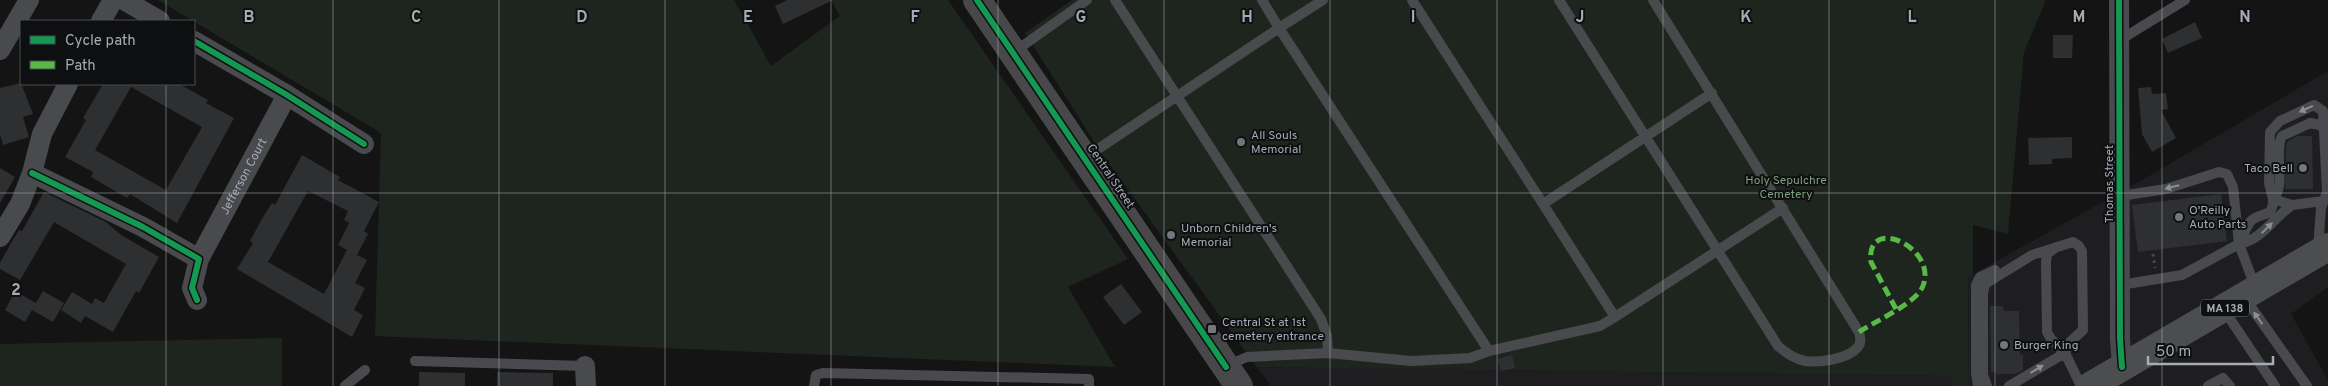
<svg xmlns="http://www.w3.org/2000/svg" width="2328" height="386" font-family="Overpass,sans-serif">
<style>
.built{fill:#1e1e20}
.green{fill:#1e251e}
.building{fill:#2e2f30;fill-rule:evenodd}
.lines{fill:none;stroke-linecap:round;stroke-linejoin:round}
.path{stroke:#4a4c4f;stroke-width:3;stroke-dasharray:2.5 4;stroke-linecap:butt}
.service{stroke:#494a4d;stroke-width:10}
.minor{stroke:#494a4d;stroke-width:20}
.secondary{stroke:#48484b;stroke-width:28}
.primary{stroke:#4b4d4f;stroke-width:28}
.quiet{stroke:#58b947;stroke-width:5;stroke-dasharray:10 5;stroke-linecap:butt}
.cycleway-casing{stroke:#0e0f10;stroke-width:9}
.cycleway{stroke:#139951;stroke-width:6}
.oneway{fill:#8a8e96}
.grid{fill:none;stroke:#a6abb5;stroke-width:1;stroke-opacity:0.55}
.poi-dot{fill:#73767d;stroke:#0e0f10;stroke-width:2}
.labels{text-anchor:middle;stroke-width:4;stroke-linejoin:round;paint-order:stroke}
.shield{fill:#0e0f10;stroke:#787c84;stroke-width:1}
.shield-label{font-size:11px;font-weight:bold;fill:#a6abb5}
.poi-label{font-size:12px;fill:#a6abb5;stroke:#0e0f10;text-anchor:start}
.street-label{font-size:12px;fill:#a6abb5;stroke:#0e0f10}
.park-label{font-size:12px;fill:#7d9f7d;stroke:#0e0f10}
.grid-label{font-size:16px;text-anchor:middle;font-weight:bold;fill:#a6abb5;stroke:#0e0f10;stroke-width:4;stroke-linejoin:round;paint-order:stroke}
</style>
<rect width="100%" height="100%" fill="#141414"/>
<path class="built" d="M2328,71V287L2291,314L2328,380V386H1969L1968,277L2142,180Z
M1257,367L1952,376V386H1271Z"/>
<path class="green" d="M158,0H734L771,66L840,16L831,0H948L1128,259L1068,287L1115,367L375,336L381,133Z
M1072,0H2046L2024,52L2008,234L1973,225V274L1968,277L1969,386H1952V376L1257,367L1102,154L1025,33Z
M282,338V386H0V344Z"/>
<path class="building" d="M787,0H833L783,24L775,6Z
M2195,22L2202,38L2168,53L2162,39Z
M2053,35H2073L2072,58H2053Z
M21,83L33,114L23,117L29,137L3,145L0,134V88Z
M103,84H179L208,100L206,103L234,118L177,223L130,194L127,198L91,177L93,172L65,157L86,120L83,118ZM131,87L202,127L166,190L95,150Z
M2151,87L2152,94L2166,93L2168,109L2161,110L2176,138L2152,152L2142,134L2138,88Z
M2298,136H2312L2313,189H2285L2286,145L2288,141Z
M2072,137V158L2052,159V164L2029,165L2028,138Z
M302,155L340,177L338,180L379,202L364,231L368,234L357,255L367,260L355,283L365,288L354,310L363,315L352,337L237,269L253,243L250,241L263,217L272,203L275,205ZM308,191L348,211L344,220L349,223L338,245L349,251L347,250L324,294L268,262Z
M0,168L15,177L0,203Z
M44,192L106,222L121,235L159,257L139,293L136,291L113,332L85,316L81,323L61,310L72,292L92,304L95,298L104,303L126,264L54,222L20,280L0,269V263L11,243L19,230L22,231Z
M2221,194L2227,241L2138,252L2132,205Z
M1121,284L1142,312L1124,325L1103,297Z
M15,291L36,303L25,322L5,310Z
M43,291L64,303L53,322L32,310Z
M1990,306H2003L2004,311H2019L2020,355H2023V370L2016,374H1996V372H1991Z
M1512,355L1515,368L1501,371L1497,359Z
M419,372L465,373V386H419Z
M497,372L553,373V386H497Z"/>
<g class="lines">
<path class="path" d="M2153,254L2155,268"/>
<path class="service" d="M1115,0L1321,319L1327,336L1328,353
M1323,0L1279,28L1489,351L1600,326L1615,317L1543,204
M1412,0L1543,204L1712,93
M1559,0L1778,346C1786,353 1794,359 1805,361C1820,363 1848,359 1858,347C1862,342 1860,337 1859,332L1653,0
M2120,40L2185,0
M1014,52L1087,0
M1086,157L1279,28L1262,0
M2120,196L2166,189L2219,172L2227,174L2233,187L2239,244
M2239,243C2243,236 2246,228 2250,222C2260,210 2273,221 2273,199C2287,186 2273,153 2282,136L2310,123L2320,125L2326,132
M2239,244C2263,239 2273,218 2292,205
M2318,249L2321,208L2327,192L2323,111L2314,105L2280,121L2270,132L2269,183L2273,199L2292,205L2323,201
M2120,285L2182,275L2239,244L2256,289
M2244,297L2307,386
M2224,310L2275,386
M1615,317L1783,208
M415,361L585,366
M1226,366L1247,357L1328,353L1411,361L1470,358L1489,351
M345,386L365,370
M814,386L816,375L823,373L1089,379V386
M1978,386L1976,373V285L1980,277L1995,270
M1987,386L1983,375V293L1985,284L2032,255L2073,242L2079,246L2082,251L2083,330L2070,342L2065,353L2081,386
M2009,386L2065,353L2051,339L2047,332L2046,262L2047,254L2055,248
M2208,386L2223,378L2230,386"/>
<g class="minor">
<path d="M124,0L160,21"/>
<path d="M2119,0L2120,338L2122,367"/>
<path d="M101,21L113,0"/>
<path d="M194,41L287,95L364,144"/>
<path d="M0,50L29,0"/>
<path d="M32,173L143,227L199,259L192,288L197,300"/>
<path d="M0,237L20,204L32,173L42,134L68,84"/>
<path id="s1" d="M199,259L287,95"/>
<path d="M585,366L586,386"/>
</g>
<path class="secondary" d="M977,0L1239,386"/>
<path class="primary" d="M2090,386L2328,247"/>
<path class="quiet" d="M1859,332C1874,322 1914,304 1922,288C1941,249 1865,213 1871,262L1896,309"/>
<defs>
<path id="cycleway" d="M977,0L1226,367
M2119,0L2120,338L2122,367
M194,41L287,95L364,144
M32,173L143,227L199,259L192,288L197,300"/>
</defs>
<use href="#cycleway" class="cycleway-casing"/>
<use href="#cycleway" class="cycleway"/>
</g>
<defs><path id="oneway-solid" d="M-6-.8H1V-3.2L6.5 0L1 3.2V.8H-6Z" transform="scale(1.25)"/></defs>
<g class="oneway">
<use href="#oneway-solid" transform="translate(2306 109) rotate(156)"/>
<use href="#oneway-solid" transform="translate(2172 187) rotate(166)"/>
<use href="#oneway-solid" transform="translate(2267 228) rotate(-44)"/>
<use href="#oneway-solid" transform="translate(2258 318) rotate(-126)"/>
<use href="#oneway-solid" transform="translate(2037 369) rotate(-31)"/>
</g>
<path class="grid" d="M166,0V21M333,0V386M499,0V386M665,0V386M831,0V386M998,0V386M1164,0V386M1330,0V386M1497,0V386M1663,0V386M1829,0V386M1995,0V386M2162,0V386M166,84V386M0,193H2328"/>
<g class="poi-dot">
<circle cx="1241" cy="142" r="5"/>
<circle cx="2303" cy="168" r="5"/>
<circle cx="2179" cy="217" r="5"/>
<circle cx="1171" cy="235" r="5"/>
<rect x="1207" y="324" width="10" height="10" rx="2.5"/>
<circle cx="2004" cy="345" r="5"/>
</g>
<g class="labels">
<rect class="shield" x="2201" y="299.5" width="48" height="17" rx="4"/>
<g class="shield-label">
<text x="2225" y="312">MA 138</text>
</g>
<g class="poi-label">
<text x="1251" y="139">All Souls<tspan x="1251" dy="14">Memorial</tspan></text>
<text x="2293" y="172" text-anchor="end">Taco Bell</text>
<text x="2189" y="214">O'Reilly<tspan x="2189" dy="14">Auto Parts</tspan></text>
<text x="1181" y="232">Unborn Children's<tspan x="1181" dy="14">Memorial</tspan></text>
<text x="1222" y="326">Central St at 1st<tspan x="1222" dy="14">cemetery entrance</tspan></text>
<text x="2014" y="349">Burger King</text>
</g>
<g class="street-label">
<text transform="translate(1111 176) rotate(56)" y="4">Central Street</text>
<text dy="4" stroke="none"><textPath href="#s1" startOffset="94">Jefferson Court</textPath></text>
<text transform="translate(2109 184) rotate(-90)" y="4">Thomas Street</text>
</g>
<g class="park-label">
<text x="1786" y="184">Holy Sepulchre<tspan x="1786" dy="14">Cemetery</tspan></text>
</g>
</g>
<g class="grid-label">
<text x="249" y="22">B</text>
<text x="416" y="22">C</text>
<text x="582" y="22">D</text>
<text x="748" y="22">E</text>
<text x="915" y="22">F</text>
<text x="1081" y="22">G</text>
<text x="1247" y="22">H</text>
<text x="1413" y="22">I</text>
<text x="1580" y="22">J</text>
<text x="1746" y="22">K</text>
<text x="1912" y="22">L</text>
<text x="2079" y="22">M</text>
<text x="2245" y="22">N</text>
<text x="16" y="295">2</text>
</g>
<rect x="20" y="20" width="175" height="65" fill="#0e0f10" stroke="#4b4d52"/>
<rect x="30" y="36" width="25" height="8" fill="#139951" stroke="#4b4d52"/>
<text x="65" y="45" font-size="15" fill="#a6abb5">Cycle path</text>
<rect x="30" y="61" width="25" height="8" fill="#58b947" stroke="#4b4d52"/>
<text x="65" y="70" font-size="15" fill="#a6abb5">Path</text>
<path d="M2148 356v8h125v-8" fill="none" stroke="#a6abb5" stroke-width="2.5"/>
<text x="2156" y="356" font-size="15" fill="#a6abb5" stroke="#0e0f10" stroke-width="4" paint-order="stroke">50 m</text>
</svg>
